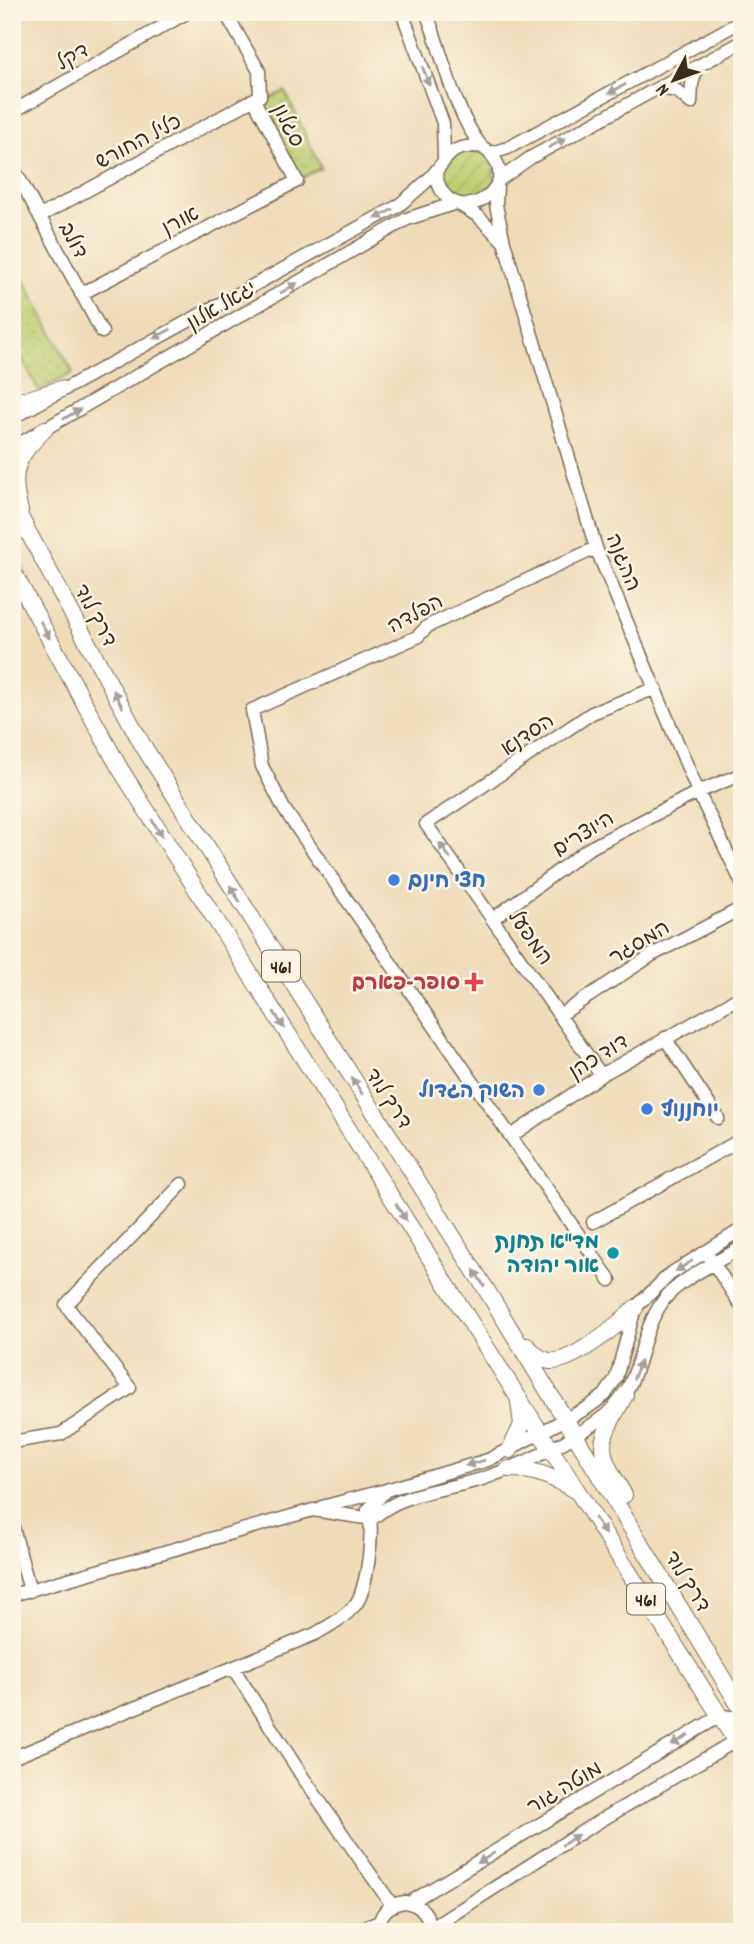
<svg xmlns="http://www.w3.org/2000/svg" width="754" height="1944" font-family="Dekko,'Playpen Sans Hebrew',sans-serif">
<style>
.park{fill:url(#park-dots);stroke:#7c7c48;stroke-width:2}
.garden{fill:url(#garden-furrows);stroke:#7c7c48;stroke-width:2}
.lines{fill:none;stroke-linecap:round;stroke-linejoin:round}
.minor-casing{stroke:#7a6854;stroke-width:15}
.major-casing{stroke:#7a6854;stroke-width:18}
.minor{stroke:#fff;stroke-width:12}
.major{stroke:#fff;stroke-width:16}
.oneway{fill:#a79f9a}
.shop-dot{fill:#3f7fe0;stroke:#fcf5e5;stroke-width:2.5}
.health-dot{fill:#e0444e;stroke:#fcf5e5;stroke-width:2.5}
.culture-dot{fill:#0f9aa8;stroke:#fcf5e5;stroke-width:2.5}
.labels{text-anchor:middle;stroke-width:5;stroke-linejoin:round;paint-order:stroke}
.shield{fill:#fcf5e5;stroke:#75675a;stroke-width:2}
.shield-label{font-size:19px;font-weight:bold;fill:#3b2a1e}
.street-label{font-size:21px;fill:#3b2a1e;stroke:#fcf5e5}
.shop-label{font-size:21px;font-weight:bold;fill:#366cbe;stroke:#fcf5e5;text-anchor:start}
.health-label{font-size:21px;font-weight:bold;fill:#be3a42;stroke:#fcf5e5;text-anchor:end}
.culture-label{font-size:21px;font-weight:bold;fill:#0d838f;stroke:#fcf5e5;text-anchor:end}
</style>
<defs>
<pattern id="park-dots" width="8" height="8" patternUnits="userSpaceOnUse" patternTransform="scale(1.75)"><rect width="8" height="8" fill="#bdce71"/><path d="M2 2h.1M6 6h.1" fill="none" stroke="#a3b161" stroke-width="1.8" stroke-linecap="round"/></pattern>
<pattern id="garden-furrows" width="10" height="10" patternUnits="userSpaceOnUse" patternTransform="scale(1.75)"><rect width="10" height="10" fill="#bdce71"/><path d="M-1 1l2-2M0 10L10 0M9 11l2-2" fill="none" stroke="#a3b161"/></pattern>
</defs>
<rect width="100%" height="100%" fill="#fcf5e5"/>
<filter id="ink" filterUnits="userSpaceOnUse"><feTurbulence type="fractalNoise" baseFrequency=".0143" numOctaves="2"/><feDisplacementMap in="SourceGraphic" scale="14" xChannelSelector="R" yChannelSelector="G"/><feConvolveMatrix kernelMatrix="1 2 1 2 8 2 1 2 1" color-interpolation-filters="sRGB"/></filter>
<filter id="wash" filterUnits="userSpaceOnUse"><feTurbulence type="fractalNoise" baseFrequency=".00686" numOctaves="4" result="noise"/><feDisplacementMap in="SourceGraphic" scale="28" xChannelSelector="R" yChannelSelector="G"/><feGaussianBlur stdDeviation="1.57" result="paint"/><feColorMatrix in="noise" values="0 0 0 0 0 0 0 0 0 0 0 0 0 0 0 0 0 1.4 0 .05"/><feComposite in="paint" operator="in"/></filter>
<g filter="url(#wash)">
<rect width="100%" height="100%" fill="#eedcb9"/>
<path class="park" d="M285,91L321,168L300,179L261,103Z
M12,256L73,373L39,391L12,340Z"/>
<path class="garden" d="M460,148L491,154L496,185L467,203L447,198L441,163Z"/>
</g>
<g filter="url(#ink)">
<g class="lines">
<defs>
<path id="minor" d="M402,12L443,123L444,158
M426,12C444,56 452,108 481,146
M600,12H601
M658,88L677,91L691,103
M691,103L692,84L697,67
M12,112L188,12
M491,153L508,148L742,21
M12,165L102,332
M499,180L530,158L742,42
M497,185L496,205L504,242L596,548L698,792L742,883
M460,205L478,216L504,242
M40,216L260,96L259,71L225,12
M81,294L297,181L254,100
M12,418L398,206C410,196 421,187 432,176C450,155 449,146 481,146C494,155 501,164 499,180C485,213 439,215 436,171
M12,448L407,219L453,204
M596,548L428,626L417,637L252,710L262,766L284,809L610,1280
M494,918L588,849L698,792L742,774
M560,1015L652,955L742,908
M665,1038L718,1118
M601,1075L426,824L592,713L656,688
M511,1136L601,1075L742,996
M593,1222L742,1139
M710,1258L742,1307
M12,1442L61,1434L130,1388L66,1305L182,1184
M322,1507L382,1491
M372,1519C404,1490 445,1491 485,1478C522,1465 562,1445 595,1423C648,1388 632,1345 663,1301C677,1280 720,1261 742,1247
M12,1524L30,1591
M12,1595L313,1510L372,1519
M233,1668L302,1776L392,1905
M12,1758L315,1634C329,1626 344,1618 355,1605C367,1592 375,1527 368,1510L386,1490L488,1460L587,1408L605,1395L616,1378L635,1308L670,1274L742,1229
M409,1903L720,1716L742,1718
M430,1929L588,1828L735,1741L742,1728
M353,1932L379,1922
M379,1932C378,1914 388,1904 405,1902C422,1905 430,1915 430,1932"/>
<path id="major" d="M12,399L25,400L61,389
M12,502L142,744L489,1294L742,1710
M20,511C9,470 16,458 45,429
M12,570L119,767L742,1751
M527,1346C534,1353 540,1360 550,1361C573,1363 619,1324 635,1308
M510,1450L522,1425L519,1402
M509,1469C537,1469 554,1478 578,1492
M624,1495C594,1445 598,1445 625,1395"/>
</defs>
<use href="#minor" class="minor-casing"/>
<use href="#major" class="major-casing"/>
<use href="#minor" class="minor"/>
<use href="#major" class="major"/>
</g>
<defs><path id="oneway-solid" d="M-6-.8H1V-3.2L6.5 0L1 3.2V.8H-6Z" transform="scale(1.75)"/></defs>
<g class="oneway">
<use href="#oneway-solid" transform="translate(426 76) rotate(69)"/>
<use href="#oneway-solid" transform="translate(617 89) rotate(152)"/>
<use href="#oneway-solid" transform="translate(557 143) rotate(-29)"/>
<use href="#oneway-solid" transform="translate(384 214) rotate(152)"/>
<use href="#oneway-solid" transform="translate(289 288) rotate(-30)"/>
<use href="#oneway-solid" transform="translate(162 334) rotate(152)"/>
<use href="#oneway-solid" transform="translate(72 414) rotate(-30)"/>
<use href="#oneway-solid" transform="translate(45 630) rotate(62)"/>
<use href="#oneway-solid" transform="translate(118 699) rotate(-118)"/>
<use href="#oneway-solid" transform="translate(157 828) rotate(58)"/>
<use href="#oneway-solid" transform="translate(445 851) rotate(-126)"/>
<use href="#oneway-solid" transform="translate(235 894) rotate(-122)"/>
<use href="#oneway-solid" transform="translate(279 1020) rotate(58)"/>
<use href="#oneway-solid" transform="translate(357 1086) rotate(-123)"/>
<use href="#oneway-solid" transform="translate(401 1212) rotate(58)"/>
<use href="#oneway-solid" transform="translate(684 1266) rotate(148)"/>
<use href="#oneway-solid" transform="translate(479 1278) rotate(-123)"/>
<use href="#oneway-solid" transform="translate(637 1370) rotate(-69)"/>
<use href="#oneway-solid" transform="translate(475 1463) rotate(164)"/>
<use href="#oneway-solid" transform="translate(600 1526) rotate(58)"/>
<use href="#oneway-solid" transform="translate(680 1740) rotate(149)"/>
<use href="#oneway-solid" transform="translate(570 1840) rotate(-33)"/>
<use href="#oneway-solid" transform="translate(486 1858) rotate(148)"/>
</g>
</g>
<g class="shop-dot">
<circle cx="394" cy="880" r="7"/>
<circle cx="539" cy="1090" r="7"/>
<circle cx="647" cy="1109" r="7"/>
</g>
<path class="health-dot" d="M470.5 971.5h7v7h7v7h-7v7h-7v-7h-7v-7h7z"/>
<circle class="culture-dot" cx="613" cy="1253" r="7"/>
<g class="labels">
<g class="shield">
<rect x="262" y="950.5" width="38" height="31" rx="5"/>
<rect x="627" y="1583.5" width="38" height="31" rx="5"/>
</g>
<g class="shield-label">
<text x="281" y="973">461</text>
<text x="646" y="1606">461</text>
</g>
<g class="street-label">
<text transform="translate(72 56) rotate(-30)" y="7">דקל</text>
<text transform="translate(289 125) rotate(63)" y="7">סגלון</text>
<text transform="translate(138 141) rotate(-28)" y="7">כליל החורש</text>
<text transform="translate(180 220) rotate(-28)" y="7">אורן</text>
<text transform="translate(74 240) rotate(62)" y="7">דולב</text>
<text transform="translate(221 305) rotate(-30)" y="7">יגאל אלון</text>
<text transform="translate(624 562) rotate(68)" y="7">ההגנה</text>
<text transform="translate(415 613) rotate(-28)" y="7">הפלדה</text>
<text transform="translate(96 615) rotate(62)" y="7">דרך לוד</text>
<text transform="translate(527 734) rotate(-34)" y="7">הסדנא</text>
<text transform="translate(583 833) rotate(-31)" y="7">היוצרים</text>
<text transform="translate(531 937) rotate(56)" y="7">המפעל</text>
<text transform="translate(639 942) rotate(-31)" y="7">המסגר</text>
<text transform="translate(598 1056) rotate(-32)" y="7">דוד כהן</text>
<text transform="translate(389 1098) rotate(57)" y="7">דרך לוד</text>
<text transform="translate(688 1581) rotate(58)" y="7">דרך לוד</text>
<text transform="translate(564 1787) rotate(-31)" y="7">מוטה גור</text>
</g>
<g class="shop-label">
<text x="408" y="887">חצי חינם</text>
<text x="525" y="1097" text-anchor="end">השוק הגדול</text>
<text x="661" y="1116">יוחננוף</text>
</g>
<g class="health-label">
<text x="460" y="989">סופר-פארם</text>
</g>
<g class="culture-label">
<text x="599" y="1248">מד"א תחנת<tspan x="599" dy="24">אור יהודה</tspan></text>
</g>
</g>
<rect width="754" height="1944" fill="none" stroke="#fcf5e5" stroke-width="42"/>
<g transform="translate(674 80) rotate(229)" stroke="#fcf5e5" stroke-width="5" paint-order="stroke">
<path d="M0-5L12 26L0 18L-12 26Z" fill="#3b2a1e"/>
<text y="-10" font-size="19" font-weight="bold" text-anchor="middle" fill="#3b2a1e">N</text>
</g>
</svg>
